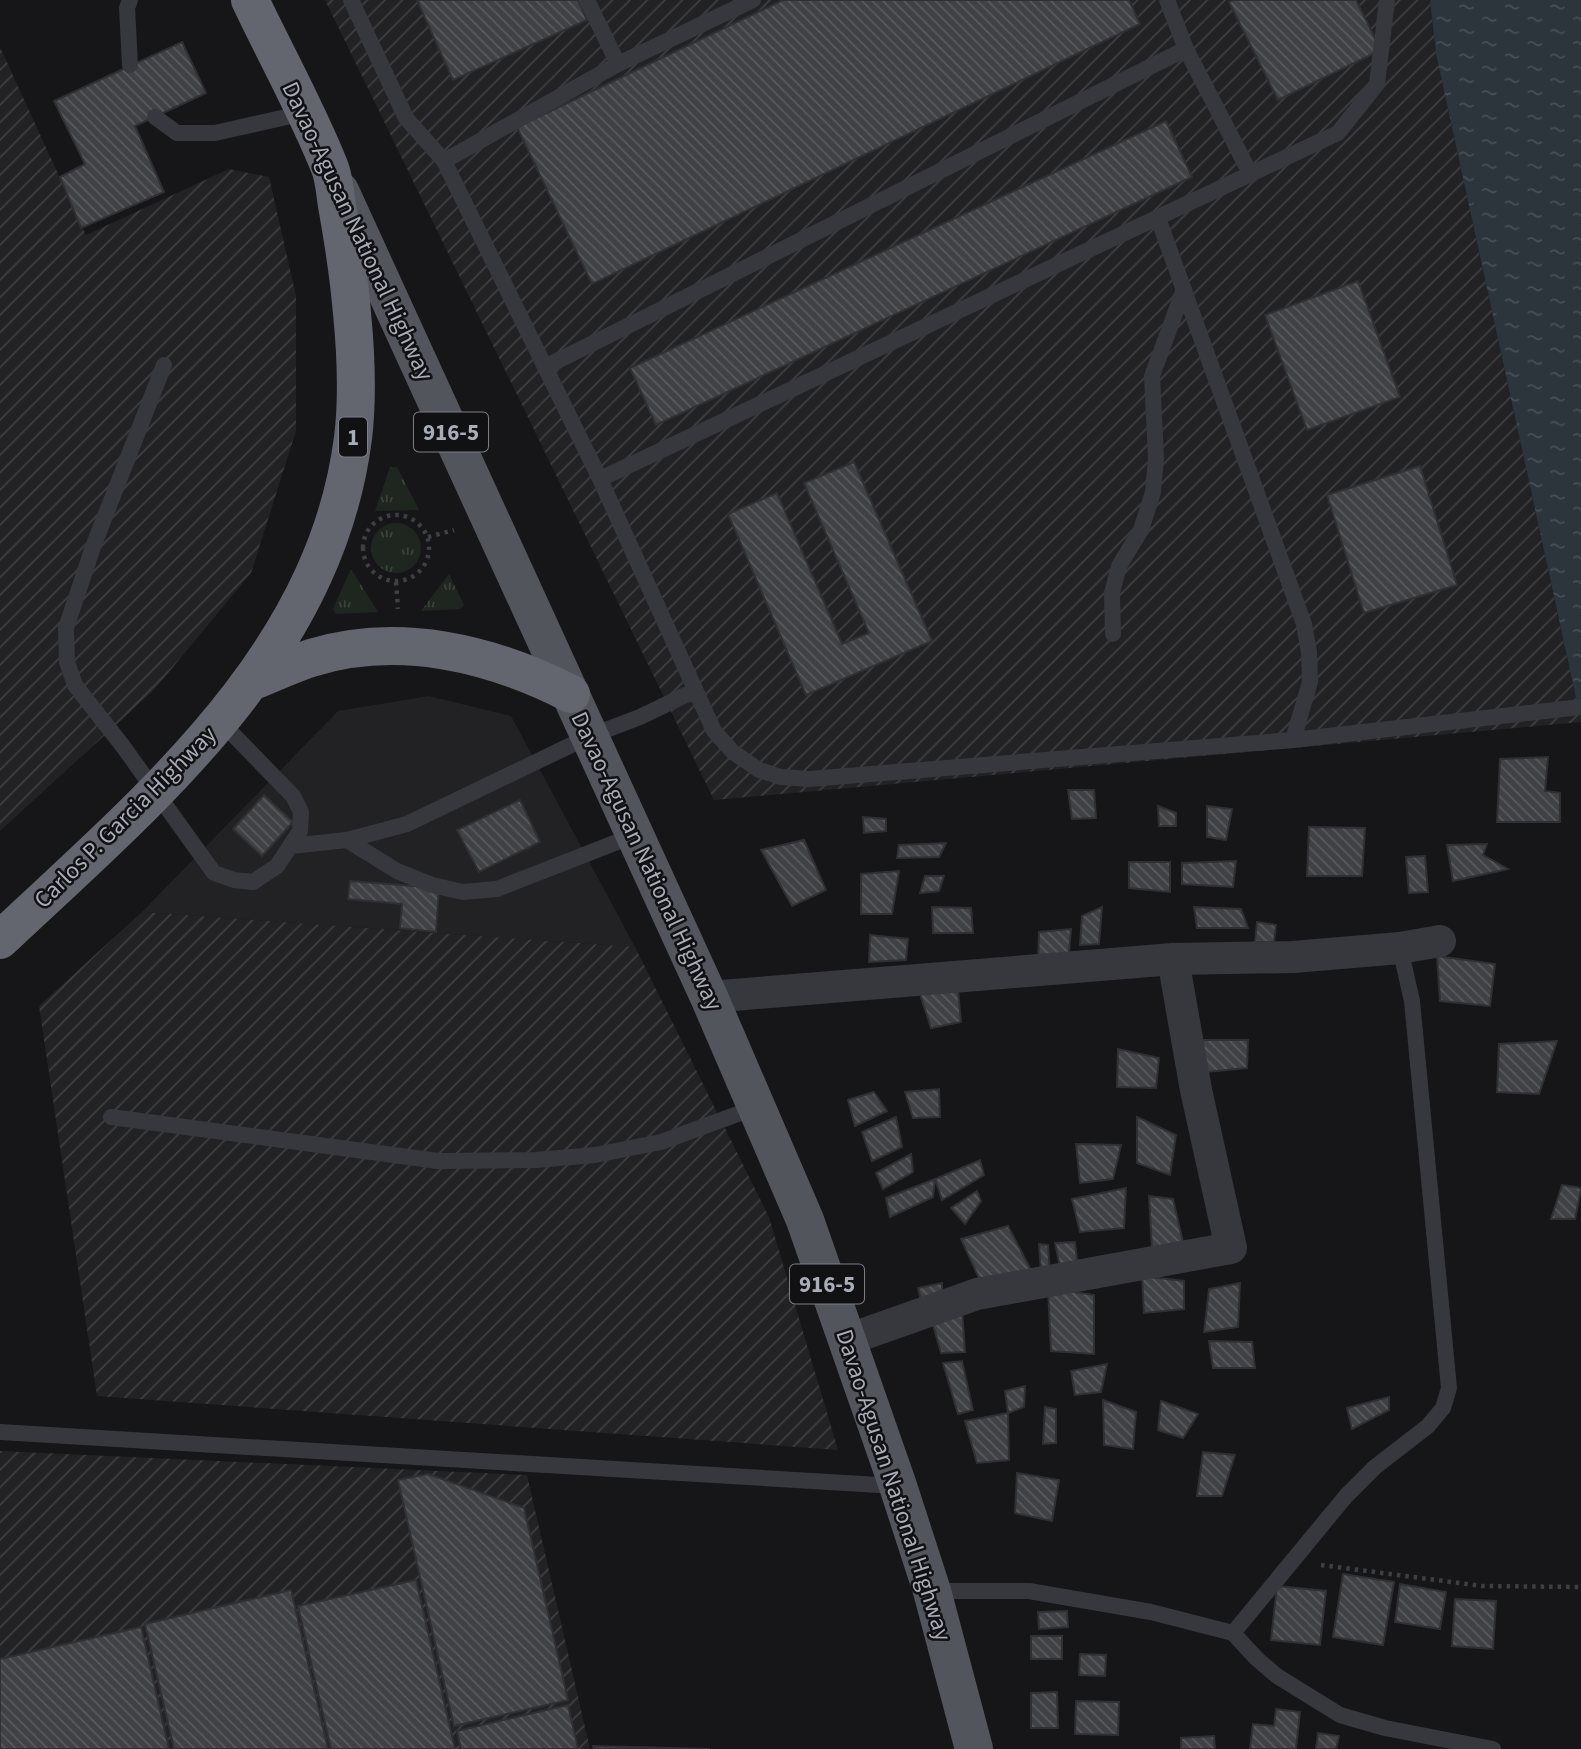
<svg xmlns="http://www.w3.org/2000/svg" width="1581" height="1749" font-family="'Source Sans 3',sans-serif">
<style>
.built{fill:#222225}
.industrial{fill:url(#industrial-furrows)}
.grass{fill:url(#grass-tufts)}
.water{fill:url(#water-ripples)}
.building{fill:url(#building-back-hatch);stroke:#303034;stroke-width:2}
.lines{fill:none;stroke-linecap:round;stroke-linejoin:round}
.path{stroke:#3d3f44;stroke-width:4.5;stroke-dasharray:3.5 5;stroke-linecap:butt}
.lane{stroke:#37383d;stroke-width:16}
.street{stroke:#37383d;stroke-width:32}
.primary{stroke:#53555c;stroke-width:38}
.highway{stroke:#63666e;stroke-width:38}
.labels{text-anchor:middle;stroke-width:5;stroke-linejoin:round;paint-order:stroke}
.shield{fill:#111113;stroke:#7b7e86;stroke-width:2}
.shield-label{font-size:23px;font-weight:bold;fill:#a8adb8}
.street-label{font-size:24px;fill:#a8adb8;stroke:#111113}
</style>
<defs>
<pattern id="industrial-furrows" width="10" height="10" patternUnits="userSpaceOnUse" patternTransform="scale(1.75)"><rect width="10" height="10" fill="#222225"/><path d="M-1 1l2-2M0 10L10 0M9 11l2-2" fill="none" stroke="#3f3f43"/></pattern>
<pattern id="grass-tufts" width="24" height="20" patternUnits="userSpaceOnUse" patternTransform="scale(1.75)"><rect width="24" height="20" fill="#1e261f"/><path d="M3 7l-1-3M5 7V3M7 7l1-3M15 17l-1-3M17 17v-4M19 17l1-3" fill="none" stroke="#3c433d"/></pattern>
<pattern id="water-ripples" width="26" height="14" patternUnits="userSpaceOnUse" patternTransform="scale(1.75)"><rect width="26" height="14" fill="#2c353c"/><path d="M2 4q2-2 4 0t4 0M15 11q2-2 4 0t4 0" fill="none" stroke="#485056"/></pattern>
<pattern id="building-back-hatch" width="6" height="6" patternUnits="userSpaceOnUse" patternTransform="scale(1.75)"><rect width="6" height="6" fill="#404145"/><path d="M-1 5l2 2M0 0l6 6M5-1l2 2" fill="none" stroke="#595a5e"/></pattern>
</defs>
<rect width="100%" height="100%" fill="#161618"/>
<path class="built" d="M429,696L511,716L635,947L142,912L338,711Z"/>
<path class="industrial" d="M325,0H1430L1436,54L1581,722L714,800Z
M0,47L86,235L229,169L269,177L296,296V431L251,573L154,690L0,831Z
M142,912L635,947L769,1217L838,1450L97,1396L39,1006Z
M0,1451L527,1475L590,1749H0Z"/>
<path class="grass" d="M390,467H397L419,510L375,511Z
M371 548a25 25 0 1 1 50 0a25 25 0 1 1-50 0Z
M351,569L378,612L336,614L333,609Z
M449,574L464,605L460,609L421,611Z"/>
<path class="water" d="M1430,0H1581V721L1436,54Z"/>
<path class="building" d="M417,0H578L587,20L453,80Z
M783,0H1129L1140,24L592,284L517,127Z
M1234,0H1356L1381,50L1278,100L1229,2Z
M182,42L206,93L135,126L164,192L81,228L60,177L85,164L54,101Z
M1166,121L1192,177L656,425L630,368Z
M1358,281L1400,397L1307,430L1265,315Z
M854,462L932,641L806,695L728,514L777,493L842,644L869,633L804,483Z
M1420,466L1457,585L1364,613L1327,495Z
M1548,757L1545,791L1560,793V822H1497L1500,759Z
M1068,790H1094L1096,818L1072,819Z
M264,795L293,822L262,856L233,829Z
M520,800L540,842L479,872L457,830Z
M1158,806L1176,813V826H1159Z
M1207,806L1232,809L1226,840L1207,837Z
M863,817L886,819V831L864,833Z
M1309,827L1365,828L1362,876H1307Z
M804,840L826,890L792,906L761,850Z
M946,843L939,857L897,858L899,845Z
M1487,844L1483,855L1508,869L1453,881L1447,845Z
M1425,856L1428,892L1409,893L1406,857Z
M1236,861L1233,887L1182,884V863Z
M1129,862H1170V892L1129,888Z
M899,871L892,914H861V874Z
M925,876H944L939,891L920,893Z
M350,881L439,888L436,932L400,928L402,904L348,899Z
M932,907L971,908L973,933H933Z
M1102,907L1099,944L1080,945L1082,916Z
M1194,907L1241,909L1248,928H1197Z
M1257,922L1276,925L1274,942H1255Z
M1071,929L1068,962L1038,960L1039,932Z
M870,935L908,939L906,960L869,962Z
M1437,956L1495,964L1490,1006L1440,1001Z
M957,979L961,1022L931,1028L918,988Z
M1179,1040H1248L1247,1068L1185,1074Z
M1557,1041L1539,1094L1497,1092L1499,1044Z
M1118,1049L1159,1058L1156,1088L1117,1087Z
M939,1089L940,1117L913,1118L905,1092Z
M874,1092L887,1111L855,1126L848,1100Z
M896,1117L902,1147L872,1161L862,1132Z
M1137,1117L1176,1135L1170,1175L1137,1163Z
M1076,1144L1121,1145L1113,1179L1080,1183Z
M911,1154L913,1172L883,1189L876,1173Z
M980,1160L984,1175L942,1200L935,1179Z
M935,1179L933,1197L890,1217L886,1198Z
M1562,1185L1581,1188L1575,1219H1551Z
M1126,1188L1124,1228L1080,1232L1072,1199Z
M977,1191L981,1201L965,1224L951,1208Z
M1149,1196L1173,1199L1185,1251L1152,1249Z
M1008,1226L1033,1274L984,1289L961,1239Z
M1075,1242L1078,1269L1061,1272L1055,1243Z
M1039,1244L1048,1245L1050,1277L1041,1274Z
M1142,1276L1184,1281V1309L1144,1313Z
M942,1283V1302L924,1313L918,1288Z
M1240,1283L1238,1327L1204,1332L1209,1289Z
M1048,1288L1094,1295V1354L1051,1351Z
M962,1309L965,1352L941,1353L932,1321Z
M1209,1341L1252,1342L1255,1368H1213Z
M962,1361L973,1410L958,1414L943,1363Z
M1107,1364L1101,1392L1075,1395L1071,1371Z
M1025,1386L1024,1407L1008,1413L1005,1391Z
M1389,1397V1410L1352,1429L1347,1408Z
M1103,1400L1136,1412L1133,1449L1104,1445Z
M1161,1401L1198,1414L1183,1438L1158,1430Z
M1045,1407L1056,1409V1443L1043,1444Z
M1008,1413L1009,1460L977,1463L965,1421Z
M1203,1452L1235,1455L1222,1496H1197Z
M1017,1473L1059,1480L1052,1521L1015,1513Z
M428,1474L524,1508L568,1700L454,1726L398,1480Z
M1343,1574L1394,1582L1383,1645L1333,1637Z
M416,1580L455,1749H331L298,1606Z
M1400,1584L1446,1592L1440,1629L1395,1622Z
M1277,1586L1326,1591L1320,1645L1271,1640Z
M291,1590L328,1749H174L145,1624Z
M1455,1599L1496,1601L1493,1649L1452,1646Z
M1067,1611L1068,1627L1039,1629L1038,1612Z
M141,1627L169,1749H0V1659Z
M1031,1636H1062V1659H1031Z
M1080,1654L1106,1655L1105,1676L1079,1675Z
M1057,1692L1058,1728H1031V1693Z
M1076,1701L1119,1702L1118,1735L1075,1734Z
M568,1705L578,1749H461L457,1731Z
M1276,1709L1300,1712L1296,1749H1250L1253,1724L1274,1726Z
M1318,1733L1339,1736L1336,1749H1316Z
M1214,1736L1215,1749H1181V1738Z
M593,1746L710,1749H594Z"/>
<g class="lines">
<path class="path" d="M363 548a33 33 0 1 1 66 0a33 33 0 1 1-66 0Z
M428,537L454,530
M396,582L398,609
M1321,1565L1482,1586L1581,1587"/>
<path class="lane" d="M351,0L406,118L444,161
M587,0L618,64
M753,0L618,64L444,161L600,479L714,731L733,752L759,770L781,777L809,779L1293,740L1581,707
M1167,0L1186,49L1251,175
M130,65L127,8L130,0
M155,117L177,133H215L304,113
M1158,218L1304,624L1309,652L1310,682L1293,740
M164,365L93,547L66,628L67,662L75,685L122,745L214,873L234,880L253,882L277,866L300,831L301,812L293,796L221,722
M545,367L1186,49
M600,479L1338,133L1377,84L1387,0
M1113,634L1112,593L1119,566L1141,530L1153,492L1156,458L1152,376L1184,289
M347,840L397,871L432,885L463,892L497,889L635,835
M290,846L347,840L407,824L590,736L640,717L694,691
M111,1117L438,1161L536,1160L595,1155L661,1142L757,1107
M0,1432L896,1486
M932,1591H1029L1151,1612L1233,1633L1257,1659L1277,1676L1340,1715L1385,1728L1493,1749
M1233,1633L1346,1496L1375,1467L1428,1426L1443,1408L1449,1388L1412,1001L1400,948"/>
<path class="street" d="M709,997L1173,959L1293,957L1400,948L1440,941
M847,1340L977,1294L1231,1248L1196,1090L1173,959"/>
<path class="primary" d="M340,191L709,997L805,1220L898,1486L932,1591L974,1749"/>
<path class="highway" d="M251,682C271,674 290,665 311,658C399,631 491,653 571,694
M0,940C150,799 325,656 353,438C358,397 356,354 352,313C349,279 344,245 338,211C335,197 335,181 330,168C308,112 276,55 250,0"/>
</g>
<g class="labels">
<g class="shield">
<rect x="414" y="412.5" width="74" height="39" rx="5"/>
<rect x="339" y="417.5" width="28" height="39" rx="5"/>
<rect x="790" y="1264.5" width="74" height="39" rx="5"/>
</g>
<g class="shield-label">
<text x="451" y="440">916-5</text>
<text x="353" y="445">1</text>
<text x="827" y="1292">916-5</text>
</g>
<g class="street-label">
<text transform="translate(358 231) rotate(65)" y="8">Davao-Agusan National Highway</text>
<text transform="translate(125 817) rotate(-45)" y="8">Carlos P. Garcia Highway</text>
<text transform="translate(647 861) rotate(65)" y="8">Davao-Agusan National Highway</text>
<text transform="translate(894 1485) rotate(72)" y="8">Davao-Agusan National Highway</text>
</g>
</g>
</svg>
